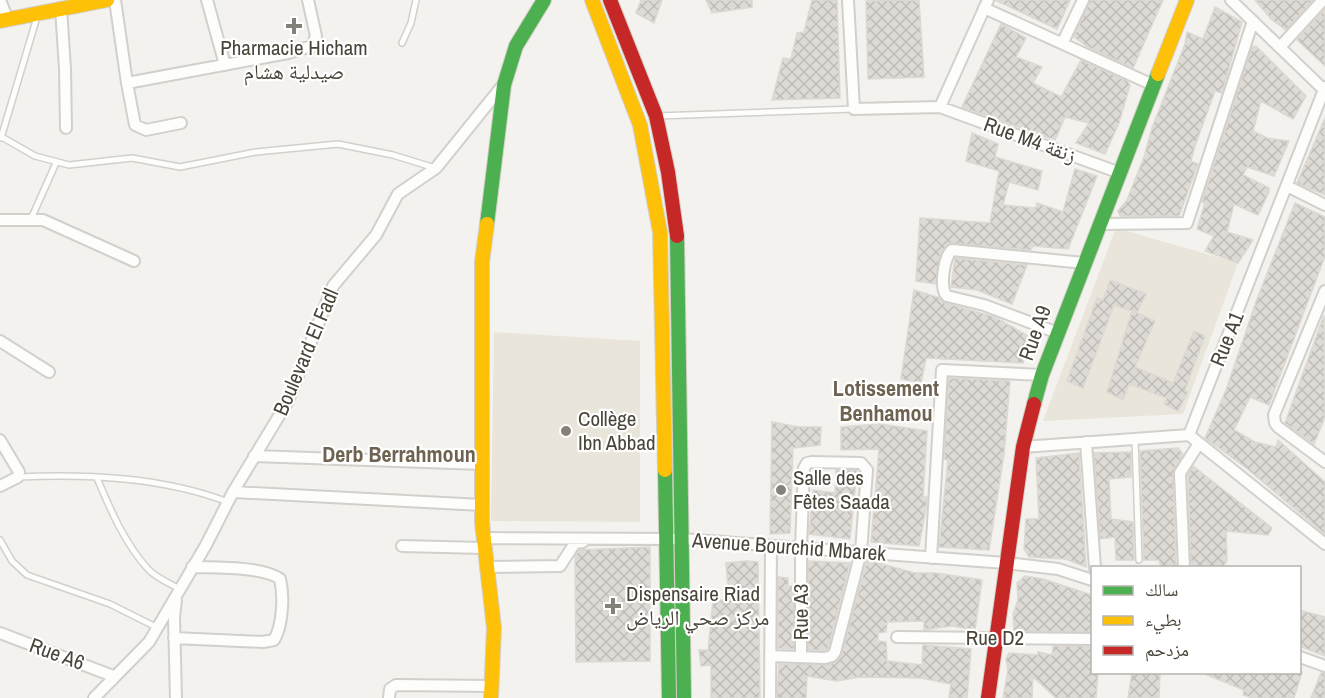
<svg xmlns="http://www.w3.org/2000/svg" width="1325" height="698" font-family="'Archivo Narrow','Noto Naskh Arabic',sans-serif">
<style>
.education{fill:#eae5da}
.building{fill:url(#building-cross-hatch);stroke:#dcd9d4;stroke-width:1.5}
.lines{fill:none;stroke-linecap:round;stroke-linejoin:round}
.lane-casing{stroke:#d2d0cb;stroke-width:8}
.street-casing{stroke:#d2d0cb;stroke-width:14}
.fast-casing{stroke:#d3cfc5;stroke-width:16}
.slow-casing{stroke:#d3cfc5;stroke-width:16}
.jam-casing{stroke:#d3cfc5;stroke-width:16}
.lane{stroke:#fdfdfc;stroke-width:5}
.street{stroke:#fdfdfc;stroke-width:10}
.fast{stroke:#4caf50;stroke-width:14}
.slow{stroke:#ffc107;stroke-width:14}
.jam{stroke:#c62828;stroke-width:14}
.poi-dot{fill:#868178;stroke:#fff;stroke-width:2}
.labels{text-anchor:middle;stroke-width:4.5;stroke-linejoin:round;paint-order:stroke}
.poi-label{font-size:21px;fill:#4b4439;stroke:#fff;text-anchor:start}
.street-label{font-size:21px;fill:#4b4439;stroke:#fff}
.neighbourhood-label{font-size:22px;font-weight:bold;fill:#6e6250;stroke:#fff}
</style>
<defs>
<pattern id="building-cross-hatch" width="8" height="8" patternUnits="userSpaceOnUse" patternTransform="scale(1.5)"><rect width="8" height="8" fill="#dedbd6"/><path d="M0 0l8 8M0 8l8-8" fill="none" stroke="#c0bdb8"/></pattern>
</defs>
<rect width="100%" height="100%" fill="#f4f2ee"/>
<path class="education" d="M1116,228L1238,263L1183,414L1043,421Z
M494,332L640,341V522L491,521Z"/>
<path class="building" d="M641,0H662L654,23L636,13Z
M706,0H752V7L712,13Z
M812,0H837L840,98L772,100L783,58L791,59L797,33L804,32Z
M919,0L924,77L868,79L866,1Z
M995,0H1070L1057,29Z
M1090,0H1163L1133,68L1088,47L1074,37Z
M1255,0H1313L1286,30L1271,19Z
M1215,7L1242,22L1222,93L1215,91L1195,146L1191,161L1198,164L1179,216H1120L1118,211L1127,200L1144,157L1152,128L1185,44L1187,32L1203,39Z
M1325,9V66L1297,40Z
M1001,24L1026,38L1016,57L1042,67L1033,83L1061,97L1081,60L1127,81L1130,85L1119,123L1105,154L1076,143L1089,123L1065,117L1055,140L962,107Z
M1256,46L1306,96L1293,119L1261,101L1253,131L1267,138L1289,141L1274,176L1247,167L1243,175L1269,188V192L1258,215L1234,204L1227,232L1253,240L1238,263L1205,251L1214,236L1197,229L1205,203L1202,202L1252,47Z
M1325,118V195L1297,183Z
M972,133L998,144L995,157L1042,171L1038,190L1009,182L1003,205L1036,208L1037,203L1063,212L1075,169L1097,176L1068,249L1033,246L1031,250L950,243L940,256L936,284L916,281L920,218L990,223L999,171L966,161Z
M1295,203L1325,217V256L1269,405L1250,397L1234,430L1255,442L1276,447L1278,440L1325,482V534L1245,467L1205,438L1226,390L1257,299Z
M955,258L1027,265L1012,304L977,290L951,287Z
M1110,280L1146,294L1137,313L1155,321L1135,367L1173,383L1194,331L1205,336L1185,390L1188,392L1178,411L1164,404L1167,398L1129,384L1123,400L1107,392L1132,311L1114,305L1083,388L1067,381L1097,298L1103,300Z
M914,290L940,298L945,303L995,317L1030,337L1023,363L926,358L921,383L901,379Z
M1324,315L1325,417L1314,444L1285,423Z
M949,378L1010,381L1004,454L989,550L939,547L948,460L944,459Z
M772,422L799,427H821L820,445L793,448L790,533L770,534Z
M880,424L927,431L923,497H927L926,509L919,546L871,542L879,449L841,450V427Z
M1178,448L1183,454L1173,473L1176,567H1161L1159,560H1144L1140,451Z
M1131,452V477L1109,479L1111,519L1133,522L1134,560H1116L1115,537L1100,539L1094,453Z
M1079,453L1086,567L1065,559L1029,557L1024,549L1026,519H1039L1036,458Z
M1193,466L1272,528L1268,535L1226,531L1227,560L1223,567H1191L1188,475Z
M836,470H857L850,539L809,534L813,490L835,493Z
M650,547V661L576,662L575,556L579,550Z
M867,560L915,573H936L982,580L975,630L952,626L924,630V621L887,622L886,632L878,633V641L886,642L887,661L922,665L923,645L971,649L967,698H949L951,684L921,678L859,677L837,681L807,676L806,698H777L779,664L825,665L835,663L841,657Z
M746,561L758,562L760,698H711V665L701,666L699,650H708L713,600H729L726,563Z
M808,561L850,563L828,649L824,650H808Z
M1025,576L1043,579L1092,595V632L1014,631L1013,614L1018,600L1017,583Z
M778,577L788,578V586H794V649L778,648Z
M1299,610L1325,617V656L1299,646Z
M1053,646H1092V675L1098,673L1096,698H1056L1033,677L1032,698H1003L1008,670L1006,659L1009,653L1038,655V652L1052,655Z
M1132,672H1160L1159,697L1128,698Z
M1200,672H1302L1294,698H1253L1243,695L1244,690Z
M1321,673H1325V698H1311Z"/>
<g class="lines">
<defs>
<path id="lane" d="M402,43L411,23L416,0
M657,116L854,109
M0,136L35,156L69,165L132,158L180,167L256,152L338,144L393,155L435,168
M1,138L37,17
M31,219L56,163
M1135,439L1139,560
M18,477C88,474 162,477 228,502
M97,478C110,509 125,544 148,569C156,578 169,583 180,589
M0,540L12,561L27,575L110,604L158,628"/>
<path id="street" d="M0,0L8,20
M115,0L127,83L135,125L146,130L181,123
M207,0L225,65
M848,0L854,109L940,107L1120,173
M1231,0L1325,91
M61,8L65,69L66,128
M984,8L1153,85
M1063,42L1083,0
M1280,47L1323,0
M127,83L288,53L312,46L316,36L308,0
M940,107L988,0
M1287,186L1325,205
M0,220H43L134,261
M1100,224L1187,223L1253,21
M1325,291L1274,415L1275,423L1278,427L1325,462
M1058,333L984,305L947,296C939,289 944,256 952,250L1084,263
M0,341L49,372
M1189,435L1325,544
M0,440L19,472L18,477L0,486
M1086,442L1095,568
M1023,447L1189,435L1325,87
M254,456L482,464
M233,492L482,505
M483,538L682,539L1006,563L1058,569L1092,580
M402,546L483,548
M931,558L942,370L1042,375
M486,567L560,566L575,543L583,542
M1184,568L1180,473L1198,445
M176,600L174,617L176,698
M0,633L113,676
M897,637L1092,639
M174,638L263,642L274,640C283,625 284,595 280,579C262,566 215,568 192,567
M770,656L825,658L832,656L835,652L861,552L867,470L861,463L812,462L807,463L804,468L801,548V657
M1300,657L1325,666
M94,698L149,642L206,545L233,492L288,401L333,286L376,235L398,194L436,168L503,85
M389,698L390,689L396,685L492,686
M770,698L771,546"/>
<path id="fast" d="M487,224L504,85L516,46L544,0
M677,236L684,698
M1034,404L1042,375L1158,74
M665,470L669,698"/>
<path id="slow" d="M592,0L640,125L660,232L665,470
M0,21L107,0
M1158,74L1187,0
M487,224L482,262V522L494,628L491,698"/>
<path id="jam" d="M610,0L656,116L668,172L677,236
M988,698L1023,447L1034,404"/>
</defs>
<use href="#lane" class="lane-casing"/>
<use href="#street" class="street-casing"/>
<use href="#fast" class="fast-casing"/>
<use href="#slow" class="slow-casing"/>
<use href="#jam" class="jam-casing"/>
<use href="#lane" class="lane"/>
<use href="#street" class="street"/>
<use href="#fast" class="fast"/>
<use href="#slow" class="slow"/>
<use href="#jam" class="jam"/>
</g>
<g class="poi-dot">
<path d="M291 17h6v6h6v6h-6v6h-6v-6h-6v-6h6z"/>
<circle cx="566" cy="431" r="6"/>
<circle cx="781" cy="490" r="6"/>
<path d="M610 597h6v6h6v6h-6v6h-6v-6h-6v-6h6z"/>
</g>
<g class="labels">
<g class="poi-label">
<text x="294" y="55" text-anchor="middle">Pharmacie Hicham<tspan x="294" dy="24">صيدلية هشام</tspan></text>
<text x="578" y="426">Collège<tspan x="578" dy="24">Ibn Abbad</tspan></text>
<text x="793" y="485">Salle des<tspan x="793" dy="24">Fêtes Saada</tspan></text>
<text x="626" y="601">Dispensaire Riad<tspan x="626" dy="24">مركز صحي الرياض</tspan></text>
</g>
<g class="street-label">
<text transform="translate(1030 140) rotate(20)" y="7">Rue M4 زنقة</text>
<text transform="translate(1035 333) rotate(-70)" y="7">Rue A9</text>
<text transform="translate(1227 339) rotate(-68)" y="7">Rue A1</text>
<text transform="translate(306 352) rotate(-67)" y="7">Boulevard El Fadl</text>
<text transform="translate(789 547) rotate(4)" y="7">Avenue Bourchid Mbarek</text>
<text transform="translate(801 612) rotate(-90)" y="7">Rue A3</text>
<text x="995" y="645">Rue D2</text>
<text transform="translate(57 654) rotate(20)" y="7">Rue A6</text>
</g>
<g class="neighbourhood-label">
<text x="886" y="396">Lotissement<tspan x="886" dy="25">Benhamou</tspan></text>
<text x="399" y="462">Derb Berrahmoun</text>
</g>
</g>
<rect x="1091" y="566" width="210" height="108" fill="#ffffff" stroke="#b7b4b0" stroke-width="1.5"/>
<rect x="1103" y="586" width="30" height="9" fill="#4caf50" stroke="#b7b4b0" stroke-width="1.5"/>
<text x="1145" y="596" font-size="18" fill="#4b4439">سالك</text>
<rect x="1103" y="616" width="30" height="9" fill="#ffc107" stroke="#b7b4b0" stroke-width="1.5"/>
<text x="1145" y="626" font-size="18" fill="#4b4439">بطيء</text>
<rect x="1103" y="646" width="30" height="9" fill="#c62828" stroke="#b7b4b0" stroke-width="1.5"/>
<text x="1145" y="656" font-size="18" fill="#4b4439">مزدحم</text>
</svg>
